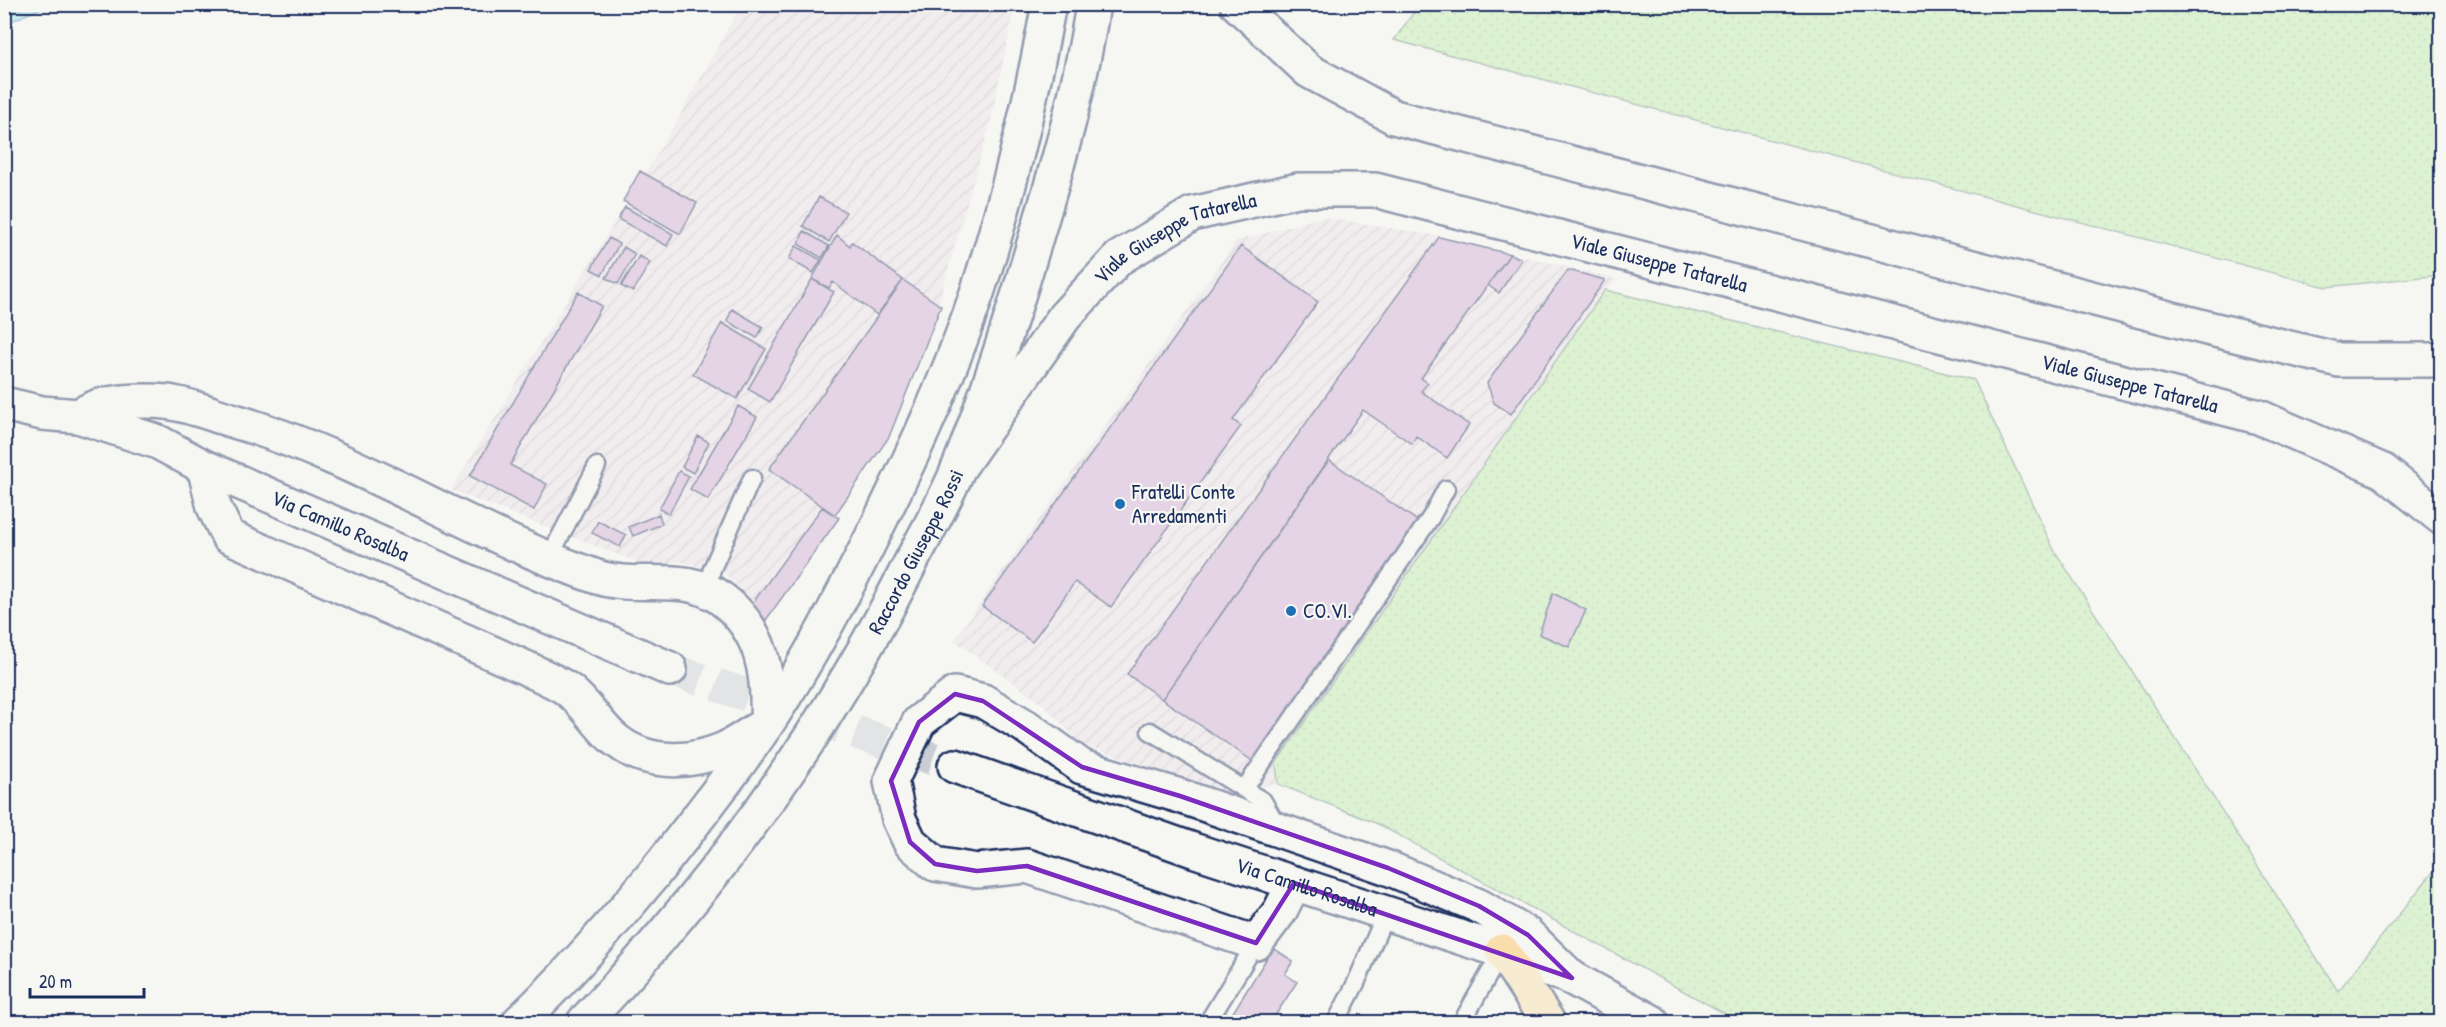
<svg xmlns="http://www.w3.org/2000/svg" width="2446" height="1027" font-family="'Patrick Hand',sans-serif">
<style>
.industrial{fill:url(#industrial-furrows)}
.grass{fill:url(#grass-dots);stroke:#6d8e85;stroke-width:1.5}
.water{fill:url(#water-waves);stroke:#6297b7;stroke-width:1.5}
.building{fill:#ceabd5;stroke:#1b2f5e;stroke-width:1.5}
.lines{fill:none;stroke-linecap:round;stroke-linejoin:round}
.tertiary-tunnel{stroke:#caced4;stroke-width:33;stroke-dasharray:33 16;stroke-linecap:butt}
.service-casing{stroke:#1b2f5e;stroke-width:21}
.minor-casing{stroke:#1b2f5e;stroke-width:38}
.tertiary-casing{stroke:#1b2f5e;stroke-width:38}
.secondary-casing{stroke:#1b2f5e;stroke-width:38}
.trunk-casing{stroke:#1b2f5e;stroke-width:38}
.service{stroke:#f6f6f2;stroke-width:16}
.minor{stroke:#f6f6f2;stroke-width:33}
.tertiary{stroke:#f6f6f2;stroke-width:33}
.secondary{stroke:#f6f6f2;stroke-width:33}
.trunk{stroke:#f9ddab;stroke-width:33}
.marked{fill:none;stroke:#7b2cbf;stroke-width:4.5;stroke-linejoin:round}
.poi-dot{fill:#1f6fb2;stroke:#f6f6f2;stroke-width:2}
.labels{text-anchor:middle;stroke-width:4.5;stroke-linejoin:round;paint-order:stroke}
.street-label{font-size:21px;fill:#1b2f5e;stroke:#f6f6f2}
.poi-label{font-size:21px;fill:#1b2f5e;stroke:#f6f6f2;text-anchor:start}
</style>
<defs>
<pattern id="industrial-furrows" width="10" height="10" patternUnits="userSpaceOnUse" patternTransform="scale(1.5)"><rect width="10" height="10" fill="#eae0e9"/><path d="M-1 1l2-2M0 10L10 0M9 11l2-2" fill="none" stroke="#c8c0ca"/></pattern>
<pattern id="grass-dots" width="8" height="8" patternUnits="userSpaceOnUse" patternTransform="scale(1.5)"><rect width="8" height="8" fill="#bfedac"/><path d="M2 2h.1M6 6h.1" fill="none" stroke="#a4cc96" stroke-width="1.8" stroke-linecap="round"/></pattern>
<pattern id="water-waves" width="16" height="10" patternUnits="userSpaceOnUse" patternTransform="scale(1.5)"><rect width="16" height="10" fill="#92ddf2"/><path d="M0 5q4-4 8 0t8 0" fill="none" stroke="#7dbed2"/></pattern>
</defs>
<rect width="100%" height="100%" fill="#f6f6f2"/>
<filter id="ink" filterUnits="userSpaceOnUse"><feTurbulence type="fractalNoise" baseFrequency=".0167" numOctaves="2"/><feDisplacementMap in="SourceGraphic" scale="12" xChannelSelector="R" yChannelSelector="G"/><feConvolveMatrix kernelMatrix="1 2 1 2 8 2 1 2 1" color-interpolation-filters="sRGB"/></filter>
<g filter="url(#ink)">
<path class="industrial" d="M741,5H1015L990,124L939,301L881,444L760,621L747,595L724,573L680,561L650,567L451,490L677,121Z
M1322,217L1440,236L1616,279L1605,290L1276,763L1278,784L1226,792L1081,744L1045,706L954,640L1236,241Z"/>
<path class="grass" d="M1419,5H2441V275L2326,287L1394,40Z
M1605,290L1974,380L2054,550L2338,991L2441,862V1022H1740L1378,824L1278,784L1276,763Z"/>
<path class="water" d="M5,4H48V5L5,24Z"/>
<path class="building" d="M640,171L697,203L680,234L623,201Z
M819,197L846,212L829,242L803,226Z
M625,207L673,234L667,246L618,219Z
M804,231L829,246L822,258L798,244Z
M837,235L850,246L852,242L903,280L877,315L833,282L829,288L812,279Z
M1439,237L1510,254L1421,378L1428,383L1421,391L1469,425L1447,458L1416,436L1412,444L1363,410L1162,699L1127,674Z
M609,238L619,244L602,275L591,269Z
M796,246L821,260L813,273L789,259Z
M1241,246L1318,302L1233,420L1241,426L1111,607L1075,582L1032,642L982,606Z
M624,247L635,254L618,284L606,278Z
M1510,254L1522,259L1499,293L1488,285Z
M639,256L650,262L633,292L621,286Z
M1568,270L1605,280L1511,414L1494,403L1487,383Z
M812,279L834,292L770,402L748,389Z
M903,280L941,306L889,437L835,515L769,469Z
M578,292L602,306L510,465L547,484L534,510L470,476Z
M732,309L763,327L757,338L727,321Z
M722,323L766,349L737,399L693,374Z
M738,406L757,417L708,500L690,489Z
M698,436L709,442L693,473L682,467Z
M1329,460L1419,522L1254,762L1162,699Z
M679,471L689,476L669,514L659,509Z
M822,507L839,518L766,620L749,608Z
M659,514L662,524L633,536L629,527Z
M598,521L626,535L620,547L592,533Z
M1553,593L1586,610L1569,647L1539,634Z
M1273,948L1293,961L1285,974L1297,982L1271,1022H1227Z"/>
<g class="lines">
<path class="tertiary-tunnel" d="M670,669L955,766"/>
<defs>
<path id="service" d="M549,558L597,466
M707,588L712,569L752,478
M1150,731L1263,801L1278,827
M1245,788L1431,517L1446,489
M1208,1022L1256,943
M1336,1022L1356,983L1386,913
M1462,1022L1502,951"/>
<path id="minor" d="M1294,883L1280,911L1256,943L1027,866L977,871L935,864L910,842L899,819L891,781L919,722L955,694L983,701L1025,726L1082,767L1180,796L1388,868L1479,906L1528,935L1572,978"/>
<g id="tertiary">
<path id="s1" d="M4,404L42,413L78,416L158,442L204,467L670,669"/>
<path id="s2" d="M955,766L1196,851L1502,951L1572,978L1652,1022"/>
</g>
<g id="secondary">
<path d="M1237,4L1309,71L1394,117L2207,328L2339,360H2442"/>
<path d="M78,416C86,412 95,406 103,405C121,401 148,400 166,402C187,404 211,414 231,420C359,457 472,534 597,577C639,591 686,570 723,600C763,631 769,675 767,722"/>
<path d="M204,467L214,507L228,536L526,668C540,675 555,681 567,689C585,702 595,721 611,736C641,764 685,765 722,750C735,745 746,736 758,729"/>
<path id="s3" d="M958,469L1065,316L1119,258L1192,214L1298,190H1375L2259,417L2383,471L2442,518"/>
<path d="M519,1022C567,977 611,926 653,875C692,826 730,777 766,725C807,664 842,597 875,531C907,466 938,401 963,333C1002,227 1028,116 1049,4"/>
<path id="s4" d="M584,1022C715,885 827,731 912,560C928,530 946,499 959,467C987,395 1011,321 1033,247C1057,168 1081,86 1093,4"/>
</g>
<path id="trunk" d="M1502,951L1548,1022"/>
</defs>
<use href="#service" class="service-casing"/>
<use href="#minor" class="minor-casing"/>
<use href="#tertiary" class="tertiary-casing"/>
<use href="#secondary" class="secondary-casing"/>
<use href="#trunk" class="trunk-casing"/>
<use href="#service" class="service"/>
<use href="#minor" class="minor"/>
<use href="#tertiary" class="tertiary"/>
<use href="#secondary" class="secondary"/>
<use href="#trunk" class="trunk"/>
</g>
</g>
<path d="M0 0H2446V1027H0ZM955,694L983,701L1082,767L1180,796L1388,868L1479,906L1528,935L1572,978L1294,883L1256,943L1027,866L977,871L935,864L910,842L891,781L919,722Z" fill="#f6f6f2" fill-opacity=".55" fill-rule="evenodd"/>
<path class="marked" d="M955,694L983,701L1082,767L1180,796L1388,868L1479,906L1528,935L1572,978L1294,883L1256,943L1027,866L977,871L935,864L910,842L891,781L919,722Z"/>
<g class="poi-dot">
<circle cx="1120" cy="504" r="6"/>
<circle cx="1291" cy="611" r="6"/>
</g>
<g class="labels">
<g class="street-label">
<text dy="7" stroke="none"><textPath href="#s3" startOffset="326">Viale Giuseppe Tatarella</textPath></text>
<text dy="7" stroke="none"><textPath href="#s3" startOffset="830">Viale Giuseppe Tatarella</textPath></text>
<text dy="7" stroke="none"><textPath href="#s3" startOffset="1316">Viale Giuseppe Tatarella</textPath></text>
<text dy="7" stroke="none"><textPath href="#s1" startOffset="360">Via Camillo Rosalba</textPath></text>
<text dy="7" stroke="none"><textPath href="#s4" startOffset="578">Raccordo Giuseppe Rossi</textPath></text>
<text dy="7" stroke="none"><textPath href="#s2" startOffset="372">Via Camillo Rosalba</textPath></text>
</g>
<g class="poi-label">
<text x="1132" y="499">Fratelli Conte<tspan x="1132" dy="24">Arredamenti</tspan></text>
<text x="1303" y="618">CO.VI.</text>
</g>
</g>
<rect width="2446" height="1027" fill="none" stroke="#f6f6f2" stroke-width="24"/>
<rect x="12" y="12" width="2422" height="1003" fill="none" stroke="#1b2f5e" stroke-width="2" filter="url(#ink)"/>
<path d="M30 988v9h114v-9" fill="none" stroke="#1b2f5e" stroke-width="3"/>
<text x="39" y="988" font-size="18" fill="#1b2f5e" stroke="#f6f6f2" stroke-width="4.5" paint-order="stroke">20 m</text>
</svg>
